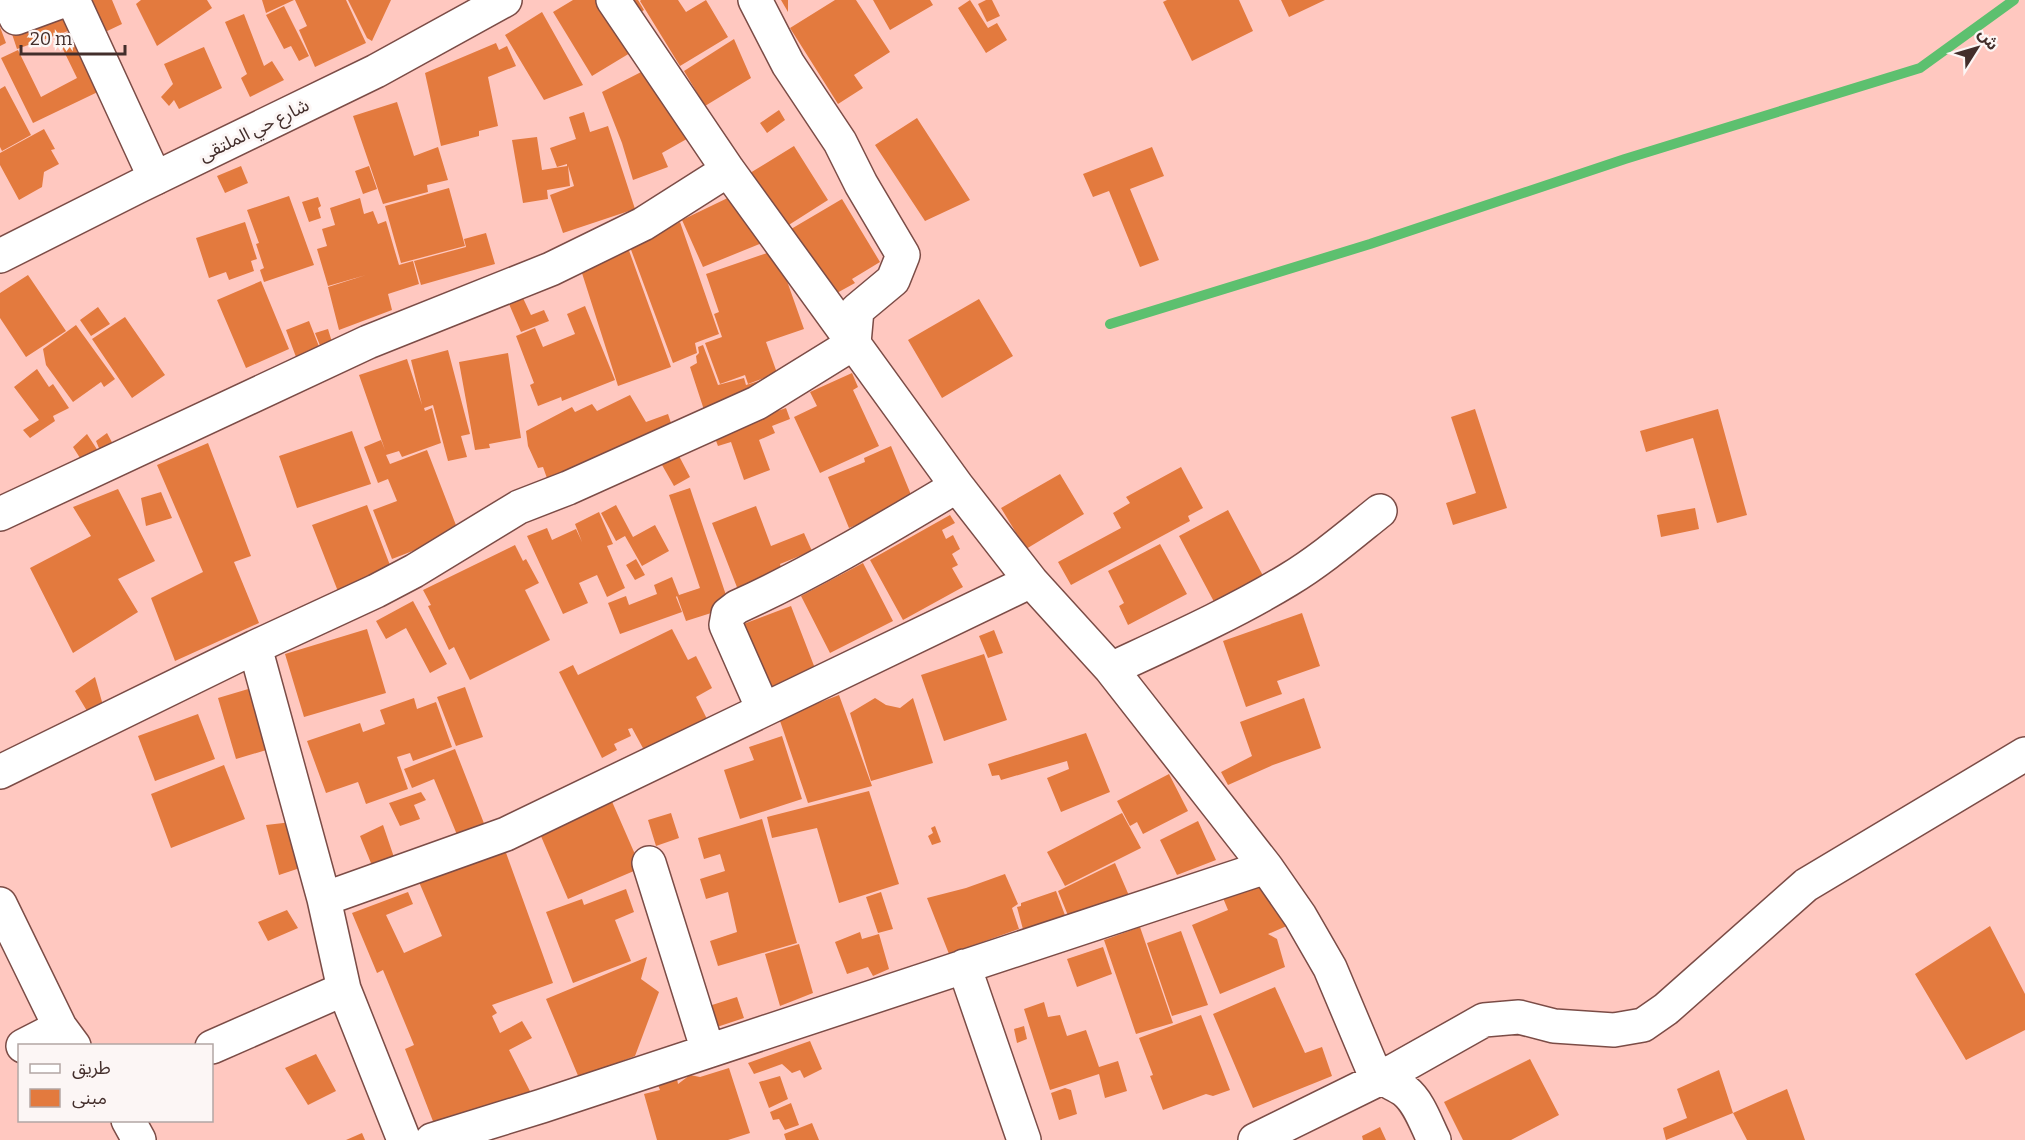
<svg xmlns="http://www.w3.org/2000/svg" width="2025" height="1140" font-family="Bitter,'Noto Sans Arabic',serif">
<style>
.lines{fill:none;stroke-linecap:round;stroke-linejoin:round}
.stream{stroke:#5dc06f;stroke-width:10}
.building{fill:#e37a3e}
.minor-casing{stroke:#7b4c46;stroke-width:36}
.tertiary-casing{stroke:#7b4c46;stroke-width:36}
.minor{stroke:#fff;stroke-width:33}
.tertiary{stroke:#fff;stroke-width:33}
.labels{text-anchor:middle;stroke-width:6;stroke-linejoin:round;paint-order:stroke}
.street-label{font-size:18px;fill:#432e2b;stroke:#fcf6f5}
</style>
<rect width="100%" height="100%" fill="#ffc8c0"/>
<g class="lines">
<path class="stream" d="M1110,324L1370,244L1625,159L1920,68L2014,0"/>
</g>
<path class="building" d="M89,0H112L122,24L103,33Z
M141,0H207L212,8L157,46L136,4Z
M262,0H294L266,13Z
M295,0H346L366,43L315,67L299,30L307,26Z
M348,0H391L372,41L367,38Z
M573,0H604L635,50L592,76L553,12Z
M621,0H638L644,10L632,18Z
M641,0H678L686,12L706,0L728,37L680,66L640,1Z
M781,0H788V12Z
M835,0H856L890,52L854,75L863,88L838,104L790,28Z
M873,0H930L933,5L890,30Z
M970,0L988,28L997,23L1007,40L986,53L958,8Z
M986,0H992L1000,16L987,22L978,4Z
M1167,0H1239L1253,31L1192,61L1163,2Z
M1281,0H1325L1289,17Z
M284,6L309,56L299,61L291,46L284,49L266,15Z
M60,10L68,31L17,49L10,28Z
M542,12L583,85L544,100L505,35Z
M244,14L264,66L272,61L284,80L250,97L241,78L247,74L225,22Z
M0,27L6,43L0,46Z
M75,29L104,89L33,123L1,58L18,50L41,97L77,78L57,37Z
M734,39L751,78L705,106L684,71Z
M496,43L499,50L507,46L516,66L488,77L498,126L479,131V136L441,146L425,73Z
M204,47L222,88L179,109L174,100L169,106L161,97L173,84L164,64Z
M647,69L692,136L662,153L668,167L633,180L622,143L602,92Z
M5,86L31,135L2,151L0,147V89Z
M397,102L414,156L438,147L448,180L427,185L428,192L383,204L353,116Z
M779,110L785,120L767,133L760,123Z
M584,112L590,132L608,126L635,209L563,233L550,195L574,186L568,166L570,186L547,190L548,199L523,203L512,140L537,137L542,170L567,166V164L557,167L550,148L576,139L569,117Z
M917,118L970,200L925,221L875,145Z
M44,129L55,149L51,150L59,164L44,172L42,187L19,200L0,165V153Z
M794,146L828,200L784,228L750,173Z
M1152,147L1164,176L1130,189L1159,260L1140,267L1109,191L1093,197L1083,174Z
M241,166L248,183L225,193L217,176Z
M369,166L377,189L363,194L355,171Z
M449,188L465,246L401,263L385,206Z
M738,193L762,243L703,267L682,220Z
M289,196L314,265L264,282L260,270L264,268L256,244L259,243L247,210Z
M318,197L321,206L318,208L321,218L309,222L302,202Z
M360,198L364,214L373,211L378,224L386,221L399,265L413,261L419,284L388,294L392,310L339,330L328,287L366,275L328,286L317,249L327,246L322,229L335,225L330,208Z
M842,199L880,262L852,279L855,283L826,299L786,232Z
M245,222L257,259L251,261L254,271L229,280L226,272L209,278L196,238Z
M680,222L719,334L695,343L697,353L673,363L630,247Z
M486,233L495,264L421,285L414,261L466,247L464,239Z
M627,245L671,367L618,386L581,270Z
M776,250L804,329L766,342L777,373L748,384L745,375L720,384L705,343L722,337L714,314L719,312L706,274Z
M28,275L66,331L26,357L0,318V293Z
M261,281L289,349L246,368L217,300Z
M523,298L531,315L544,310L549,321L521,332L509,304Z
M979,299L1013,356L942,398L908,340Z
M585,306L615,380L562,401L561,397L538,406L530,385L534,383L516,336L535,328L543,347L575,334L567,314Z
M98,307L110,324L91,336L80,320Z
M125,317L165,375L132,398L92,339Z
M309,321L320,349L296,357L286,330Z
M76,325L115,379L104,387L101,382L73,402L46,365L43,349Z
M328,329L332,342L321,348L315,333Z
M703,345L718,385L744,378L746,385L765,379L767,386L705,413L690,367L697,363L696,356L699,353L698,347Z
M448,350L470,434L461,436L467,457L448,461L433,405L424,408L425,411L432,408L441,443L402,457L399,451L386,455L390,464L427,450L459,533L392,559L373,510L397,501L388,479L378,483L364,447L381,440L385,450L359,375L407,359L422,405L411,360Z
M508,353L521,438L489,444L490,448L475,450L459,362Z
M37,369L49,387L53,384L69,408L53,416L55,421L30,438L23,430L39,420L14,387Z
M852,373L858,387L853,390L879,446L820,473L794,417L817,406L810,392Z
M630,395L646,422L668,414L672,426L548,481L543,467L538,468L528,446L526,431L572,407L575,412L592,404L597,411Z
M786,408L790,419L772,426L775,433L759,440L770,470L744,480L731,442L718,446L713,433Z
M1475,409L1507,508L1453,525L1446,503L1476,493L1451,417Z
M1718,409L1747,515L1717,523L1693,438L1646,452L1640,431Z
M352,431L371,484L297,508L279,456Z
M107,433L114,446L101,453L96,441Z
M87,434L102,457L87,469L73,447Z
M208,443L251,556L234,562L259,623L175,661L151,598L203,572L157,465Z
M891,446L914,502L849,528L828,477L865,462L864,458Z
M679,456L690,477L674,486L662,465Z
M1181,467L1203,508L1188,516L1190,521L1071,585L1058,562L1121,528L1113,513L1130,503L1126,497Z
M1060,474L1084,514L1026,549L1001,508Z
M690,488L730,607L686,621L677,596L676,597L682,612L620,634L608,603L626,596L629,605L657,594L654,585L672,577L679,595L700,588L669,495Z
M118,489L155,561L118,579L138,612L73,653L30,568L91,536L73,507Z
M161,492L172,518L146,526L141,498Z
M367,505L393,573L339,594L312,525Z
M616,505L633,537L655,525L669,551L642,566L625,536L616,541L601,513Z
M756,506L771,546L804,533L812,551L780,564L782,571L740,595L712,523Z
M1695,508L1699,529L1661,537L1657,515Z
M1228,510L1269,587L1220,613L1179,536Z
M599,512L613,544L607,546L625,588L607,597L597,575L579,583L588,603L563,614L527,536L547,528L552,540L576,529L582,542L575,524Z
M950,515L955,523L942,530L946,539L953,535L960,549L952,554L958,565L952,568L963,587L903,620L870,560Z
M1160,544L1187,594L1128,625L1119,606L1124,603L1108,571Z
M515,545L523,561L526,559L539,583L525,590L550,640L470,680L454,647L449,650L428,606L431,605L423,590Z
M636,559L645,575L635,580L626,565Z
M863,563L893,621L830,653L801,596Z
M413,601L447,664L430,673L406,628L386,639L376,621Z
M791,606L816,671L767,690L741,625Z
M1302,613L1320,666L1277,681L1282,694L1246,707L1223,641Z
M367,629L386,693L304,717L285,654Z
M672,629L688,660L696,656L712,688L696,697L707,719L644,750L632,728L628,729L631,736L614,744L617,750L602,758L559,672L573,665L578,675Z
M994,630L1003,653L988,658L979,636Z
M984,654L1007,720L944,741L921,675Z
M95,677L106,716L93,721L75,691Z
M255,687L273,748L236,759L218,698Z
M465,687L483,737L456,746L437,697Z
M839,695L872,786L808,803L779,718Z
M414,698L417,709L436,702L452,747L413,761L410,753L397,757L408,789L366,804L358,782L326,793L307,741L360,723L363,732L385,724L380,710Z
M875,698L886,705L900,708L913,698L933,763L871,781L850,713Z
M1304,698L1321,748L1273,765L1228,785L1221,772L1252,756L1240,722Z
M198,714L215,759L155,781L138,736Z
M1086,733L1110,792L1061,812L1047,778L1069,769L1067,761L1001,780L999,775L992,776L988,764Z
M782,736L802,799L740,819L724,770L754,760L749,747Z
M455,749L487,831L460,842L434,779L412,788L404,769Z
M224,765L245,819L171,848L151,794Z
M1169,774L1188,811L1143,834L1137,822L1130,826L1117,801Z
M869,791L899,884L839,903L817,828L772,838L767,817Z
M421,792L426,800L414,805L420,819L400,826L389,803Z
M610,797L641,868L568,899L537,827Z
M671,813L679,838L656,846L648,820Z
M1122,813L1141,848L1065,886L1047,852Z
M762,819L797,943L718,966L710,941L737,932L728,892L706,899L700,879L725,871L720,854L704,859L698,838Z
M1198,821L1216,860L1177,875L1160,840Z
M292,822L303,867L279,875L266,825Z
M383,825L397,866L375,873L360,836Z
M935,826L941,842L932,845L928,836L933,833L931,828Z
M505,850L553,983L492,1005L497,1013L492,1016L500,1033L522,1021L532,1038L509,1050L533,1097L436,1129L405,1049L414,1045L383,970L377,973L352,913L408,892L413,904L386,915L404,953L442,936L419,882Z
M1115,863L1130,898L1069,918L1058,891Z
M1005,874L1018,904L1012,908L1019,929L949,954L927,898L966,888Z
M1261,881L1289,925L1268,934L1277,939L1285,967L1220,994L1192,925L1228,910L1223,898Z
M626,889L634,912L615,920L631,961L573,983L546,912L582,899L584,905Z
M1056,891L1066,918L1024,933L1017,907L1021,906V903Z
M881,892L893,929L878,933L866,897Z
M287,910L298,928L268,941L258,922Z
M1990,926L2025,994V1030L1966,1060L1915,974Z
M1140,927L1173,1023L1136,1034L1104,940Z
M1181,931L1208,1005L1172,1016L1147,943Z
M860,932L862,939L879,934L889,969L873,976L868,967L847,974L835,942Z
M799,944L813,993L780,1006L765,954Z
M1103,947L1112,974L1077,987L1067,959Z
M647,957L641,979L659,992L635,1056L579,1078L546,999Z
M1275,987L1305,1053L1322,1047L1332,1076L1253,1108L1213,1014Z
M737,997L744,1018L717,1027L709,1006Z
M1044,1002L1048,1017L1060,1015L1067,1036L1086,1030L1099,1067L1118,1061L1127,1091L1105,1098L1099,1074L1050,1090L1024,1009Z
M1201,1015L1230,1090L1213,1096L1206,1094L1163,1110L1150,1076L1153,1075L1139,1038Z
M1024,1026L1027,1039L1017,1043L1014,1029Z
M810,1041L822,1069L804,1078L800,1070L792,1073L782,1064L754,1074L748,1063Z
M316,1054L336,1091L308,1105L285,1068Z
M1530,1059L1559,1115L1511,1140H1463L1444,1102Z
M729,1068L750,1133L728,1140H657L644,1094L660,1090L656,1080L676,1074L678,1084L690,1075L700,1077Z
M1719,1070L1733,1113L1666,1140L1663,1128L1687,1118L1677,1089Z
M780,1076L788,1099L769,1108L759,1082Z
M1065,1088L1071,1090L1077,1114L1059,1120L1051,1093Z
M1787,1089L1805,1140H1747L1733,1113Z
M791,1103L799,1125L785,1130L779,1119L773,1120L770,1112Z
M812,1123L819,1140H786L784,1134Z
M1380,1127L1386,1140H1363L1362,1136Z
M362,1133L365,1140H346Z"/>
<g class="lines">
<defs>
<path id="minor" d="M8,0L16,18L65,0
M73,0L155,178
M613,0L728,170L957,486L1031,581L1111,669L1266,867L1300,916L1330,968L1373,1070C1383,1081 1394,1083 1405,1091C1419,1102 1426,1124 1434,1140
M0,514L368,342L551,269L643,224L728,170
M255,647L324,899L344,989L404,1140
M1111,669C1171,641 1232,614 1288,580C1321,560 1350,535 1380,511
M763,709L726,625L728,614L737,607C814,572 885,529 957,486
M0,772L255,647L376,591L414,571L519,507L568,488L757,403L854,343L857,310L893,280L903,255L861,184L840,142L788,64L755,0
M649,863L708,1051
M324,899L506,834L1031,581
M0,904L60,1027L74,1046
M964,966L1024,1140
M23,1046L60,1027
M212,1047L344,989
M128,1120L139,1140
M432,1140L542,1106L1266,867
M1255,1140L1381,1078L1484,1020L1519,1017L1554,1026L1614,1030L1643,1025L1666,1009L1806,885L2025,754"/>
<path id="tertiary" d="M0,256L139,186L376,71L505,0"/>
</defs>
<use href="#minor" class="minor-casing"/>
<use href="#tertiary" class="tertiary-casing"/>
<use href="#minor" class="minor"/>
<use href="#tertiary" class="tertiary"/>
</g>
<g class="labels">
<g class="street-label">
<text transform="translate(254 130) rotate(-26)" y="6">شارع حي الملتقى</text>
</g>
</g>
<rect x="18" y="1044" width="195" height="78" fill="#fcf6f5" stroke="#b2a6a4" stroke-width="1.5"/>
<rect x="30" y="1064" width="30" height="9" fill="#ffffff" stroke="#b2a6a4" stroke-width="1.5"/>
<text x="72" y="1074" font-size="18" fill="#432e2b">طريق</text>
<rect x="30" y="1089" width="30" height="18" fill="#e37a3e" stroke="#b2a6a4" stroke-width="1.5"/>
<text x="72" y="1104" font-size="18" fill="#432e2b">مبنى</text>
<g transform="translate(1977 48) rotate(53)" stroke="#fcf6f5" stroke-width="4.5" paint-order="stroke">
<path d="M0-4.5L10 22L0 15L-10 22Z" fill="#432e2b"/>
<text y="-9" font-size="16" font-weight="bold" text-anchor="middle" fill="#432e2b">ش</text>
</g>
<path d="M21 45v9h104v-9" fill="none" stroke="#432e2b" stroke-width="3"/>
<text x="30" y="45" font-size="18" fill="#432e2b" stroke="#fcf6f5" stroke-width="4.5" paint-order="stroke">20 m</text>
</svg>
